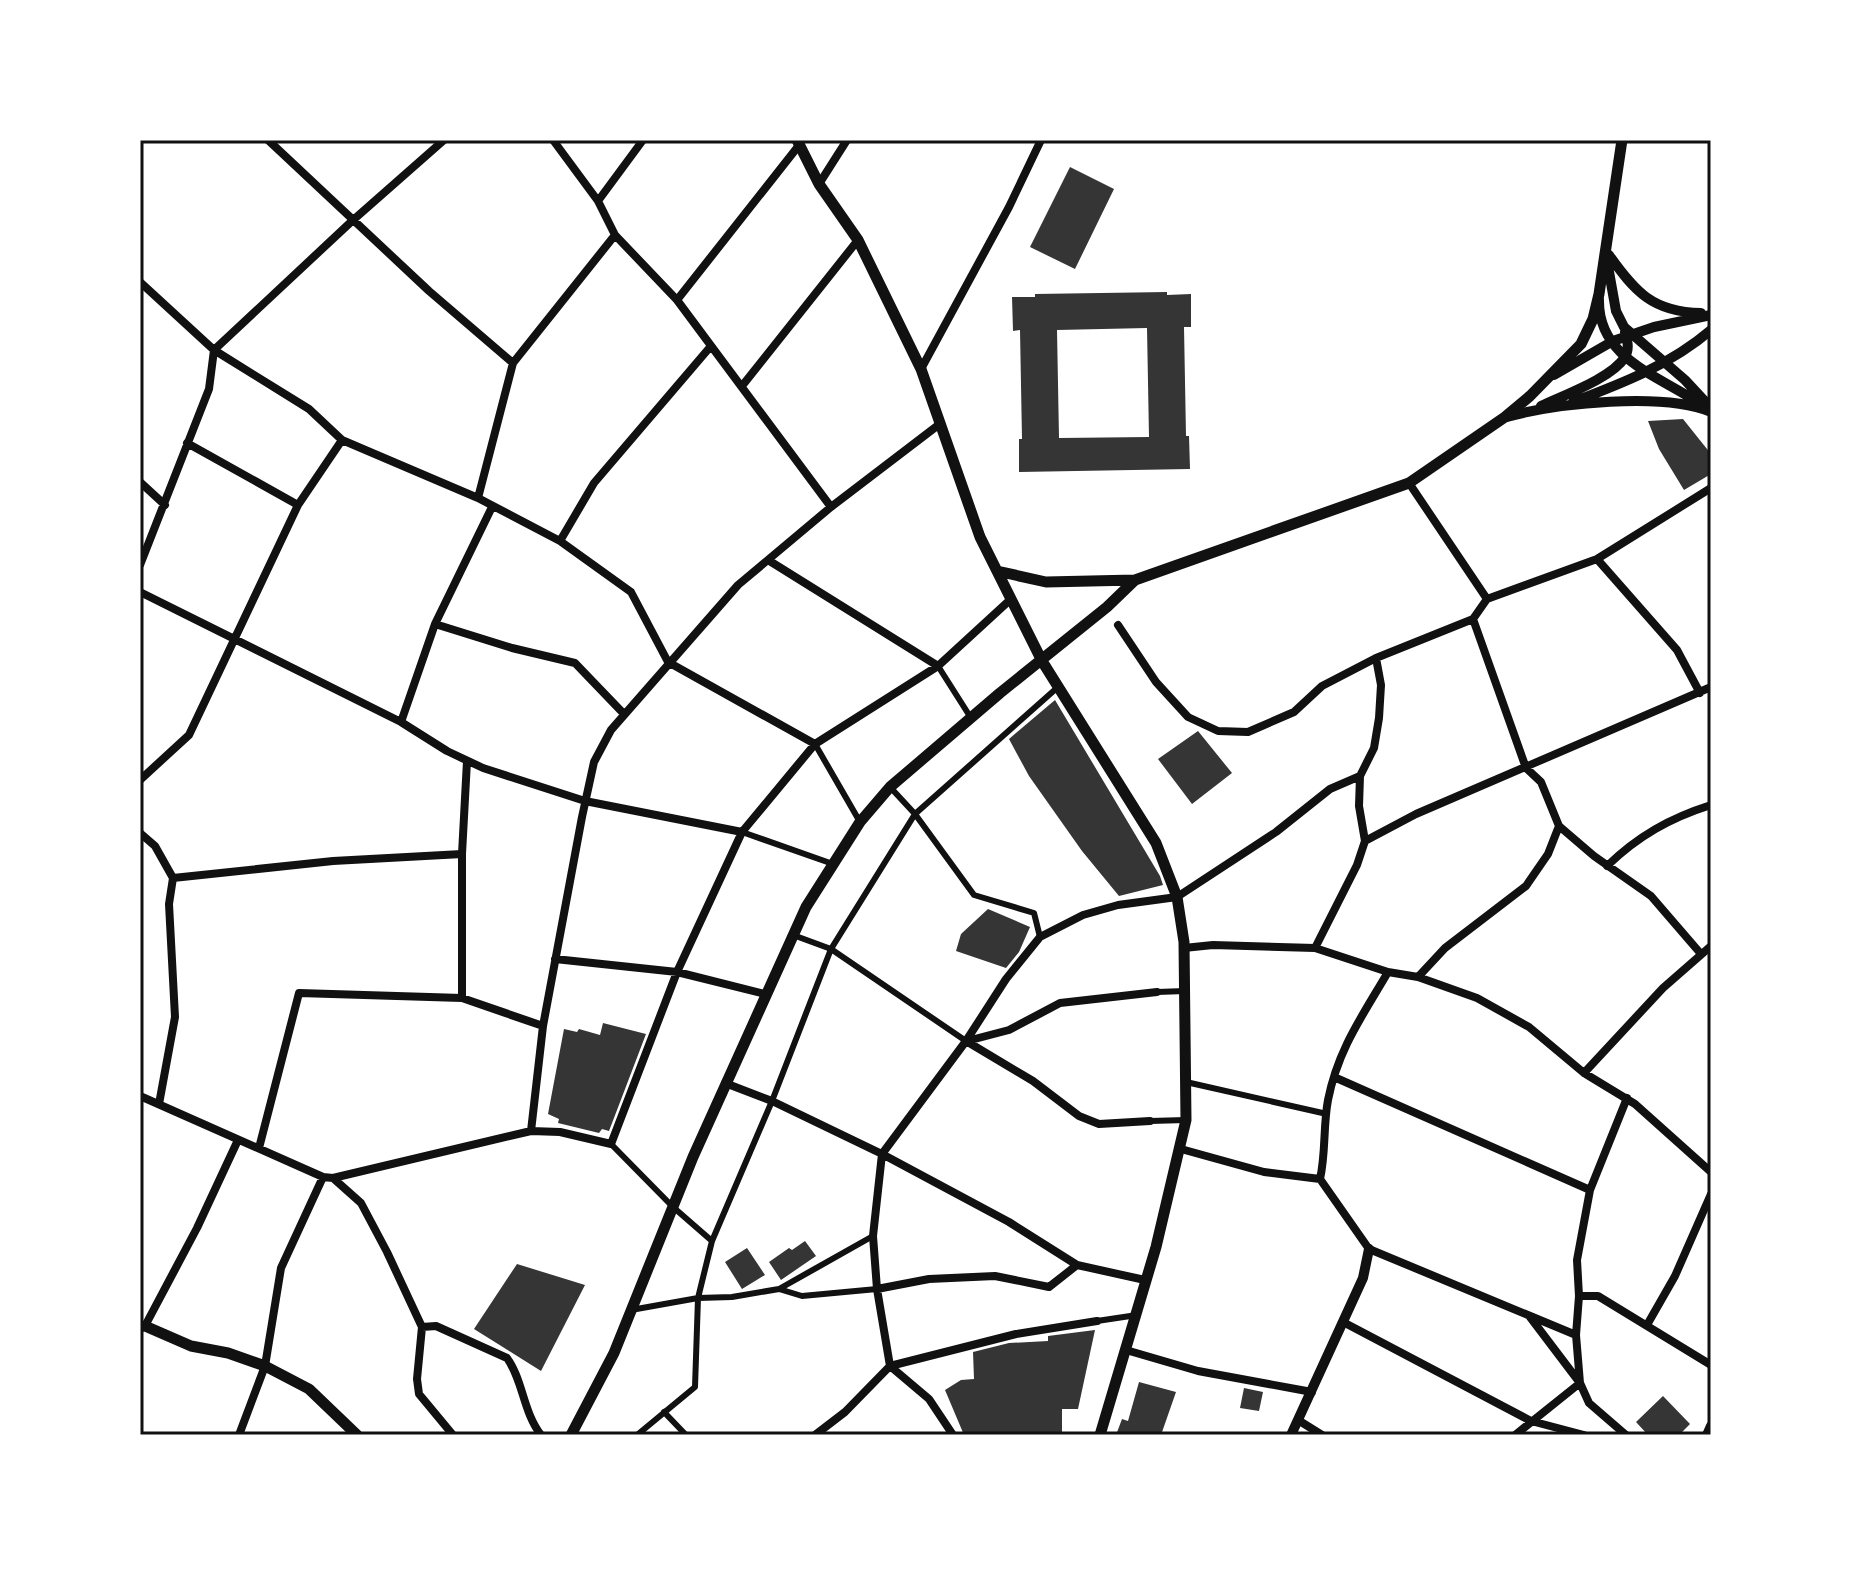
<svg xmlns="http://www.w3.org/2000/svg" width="1851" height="1575" font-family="Cabin,sans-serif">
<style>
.building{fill:#353535;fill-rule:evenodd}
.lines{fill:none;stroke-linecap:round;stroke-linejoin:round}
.pedestrian{stroke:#111;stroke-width:6}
.minor{stroke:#111;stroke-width:8}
.tertiary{stroke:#111;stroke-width:10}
.secondary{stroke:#111;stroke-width:11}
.neatline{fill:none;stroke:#111;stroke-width:3}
</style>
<rect width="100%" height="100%" fill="#fff"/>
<path class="building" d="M1070,167L1114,189L1075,269L1030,247Z
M1167,292V295L1191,294V327H1184L1186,436H1189L1190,469L1019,472V439H1022L1020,330L1013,331L1012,297H1035V294ZM1147,328L1149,437L1059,438L1057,330Z
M1683,419L1711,454V474L1684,490L1659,449L1648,421Z
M1055,700L1160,876L1163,885L1119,896L1082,851L1029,776L1009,739Z
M1198,731L1232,773L1192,804L1158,759Z
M988,909L1030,927L1019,952L1006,968L956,951L961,934Z
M603,1023L646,1034L609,1131L602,1129L599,1133L558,1123L559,1119L548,1114L564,1029L577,1032L579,1029L600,1035Z
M805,1241L816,1256L781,1280L769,1262L789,1248L792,1250Z
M747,1248L765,1275L742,1289L725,1262Z
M517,1264L585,1285L541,1371L474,1329Z
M1095,1330L1078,1409H1062V1435H964L945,1390L961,1380L974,1379L973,1352L1009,1343L1048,1341V1336Z
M1139,1382L1176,1392L1161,1435H1116L1122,1419L1128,1421Z
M1244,1388L1263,1392L1259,1411L1240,1408Z
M1663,1396L1690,1424L1679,1435H1648L1636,1422Z"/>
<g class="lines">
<path class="pedestrian" d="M938,666L971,718
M815,744L860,822
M890,787L915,814L974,895L1034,913L1040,937
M742,832L833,864
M793,935L831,949L966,1041
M1157,992L1185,991
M1186,1082L1327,1114
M1150,1121L1186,1120
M611,1144L673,1207L712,1241
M779,1289L873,1236
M631,1310L698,1298L732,1297L779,1289L802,1296L877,1289
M1097,1321L1137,1315
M664,1412L686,1435
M637,1435L695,1387L698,1298L712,1241L772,1101L831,949L915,814L1058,687"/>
<path class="minor" d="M268,140L429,291L513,363
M553,140L598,201L615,235L677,300L831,507
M819,184L847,140
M598,201L643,140
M140,282L214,350L309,409L342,440L478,498L560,541L631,592L668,662L815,744
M677,300L800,144
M921,369L1009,207L1041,140
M742,386L858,240
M187,443L298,505
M140,482L165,505
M1409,483L1487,599
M478,498L513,363L615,235
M560,541L594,483L711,346
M1597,559L1677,650L1700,693
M768,560L938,666
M140,565L209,389L214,350L352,221L444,140
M140,592L401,722L447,751L483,768L585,801L742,832
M1473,619L1526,768L1541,782L1559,826L1594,856L1651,896L1701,954
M435,624L512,648L575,663L624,714
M1118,625L1156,682L1188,717L1218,731L1248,732L1294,712L1322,686L1376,658L1473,619L1487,599L1597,559L1711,488
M401,722L435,624L492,507
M140,780L189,735L298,505L342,440
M140,833L155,846L173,878L169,904L175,1017L159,1104
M1365,841L1416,814L1711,687
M1607,866C1638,836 1670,818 1711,805
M173,878L333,861L462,854
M1184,948L1213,945L1315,948L1388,972L1418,977L1477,998L1529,1027L1584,1073L1635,1104L1711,1172
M1315,948L1357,865L1365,841L1359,806L1360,776
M555,959L677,972L765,994
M1418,977L1445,948L1526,886L1548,854L1559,826
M462,998V854L467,761
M966,1041L1033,1081L1079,1116L1099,1124L1150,1121
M967,1041L1009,1030L1060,1003L1157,992
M1584,1073L1663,988L1711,946
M1334,1077L1590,1190
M725,1083L772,1101L882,1154L1009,1222L1077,1265L1145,1280
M140,1096L323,1177L333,1178L361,1203L387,1252L422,1327L417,1379L419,1394L453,1435
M531,1131L543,1026L582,817L594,762L611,730L738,585L831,507L941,423
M259,1148L299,993L462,998L543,1026
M1181,1149L1264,1172L1320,1179L1369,1249L1576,1335
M333,1178L531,1131L560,1132L611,1144L677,972L742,832L815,744L938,666L1011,599
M1320,1179C1326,1153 1323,1126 1328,1100C1338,1049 1363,1015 1388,972
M877,1289L929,1279L995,1276L1049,1287L1077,1265
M1579,1296H1598L1711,1365
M1530,1317L1580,1383L1589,1403L1626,1435
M1343,1322L1531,1421L1584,1435
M1647,1325L1675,1276L1711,1194
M422,1327L436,1326L507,1358C523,1380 523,1412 541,1435
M140,1329L145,1326L197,1228L238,1140
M1126,1350L1198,1371L1312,1392
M890,1366L877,1289L873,1236L882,1154L966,1041L1006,979L1040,937L1083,915L1118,905L1177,897L1276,832L1330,789L1360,776L1374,748L1379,718L1381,685L1376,658
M890,1366L1016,1334L1097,1321
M890,1366L929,1399L953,1435
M1580,1383L1576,1335L1579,1296L1577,1260L1590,1190L1627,1098
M1298,1420L1322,1435
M239,1435L265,1366L281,1268L323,1177
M815,1435L845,1412L890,1366
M1515,1435L1580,1383"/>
<path class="tertiary" d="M1606,255L1616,311L1624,327L1685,380L1711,408
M1609,255C1635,292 1653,312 1701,313
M1599,300C1598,360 1661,376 1702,405
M1554,375L1613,341L1654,327L1711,315
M1573,402C1623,383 1670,365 1711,330
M1541,406C1564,395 1612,378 1625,357C1630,348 1627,340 1625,332
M1507,417C1557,403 1664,392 1711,412
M1291,1435L1363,1278L1369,1249
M1707,1435L1711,1426"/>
<path class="secondary" d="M797,140L819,184L858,240L921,369L980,537L1042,661L1156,843L1177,897L1184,942L1186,1120L1156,1247L1100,1435
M997,571L1046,582L1135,580
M145,1326L191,1346L228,1353L265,1366L309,1389L357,1435
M571,1435L614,1353L693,1157L806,907L860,822L890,787L1000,693L1107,607L1135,580L1409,483L1505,417L1530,396L1581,344L1593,319L1599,294L1622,140"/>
</g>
<rect width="1851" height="1575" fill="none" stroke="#ffffff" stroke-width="284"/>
<rect x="142" y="142" width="1567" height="1291" class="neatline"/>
</svg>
